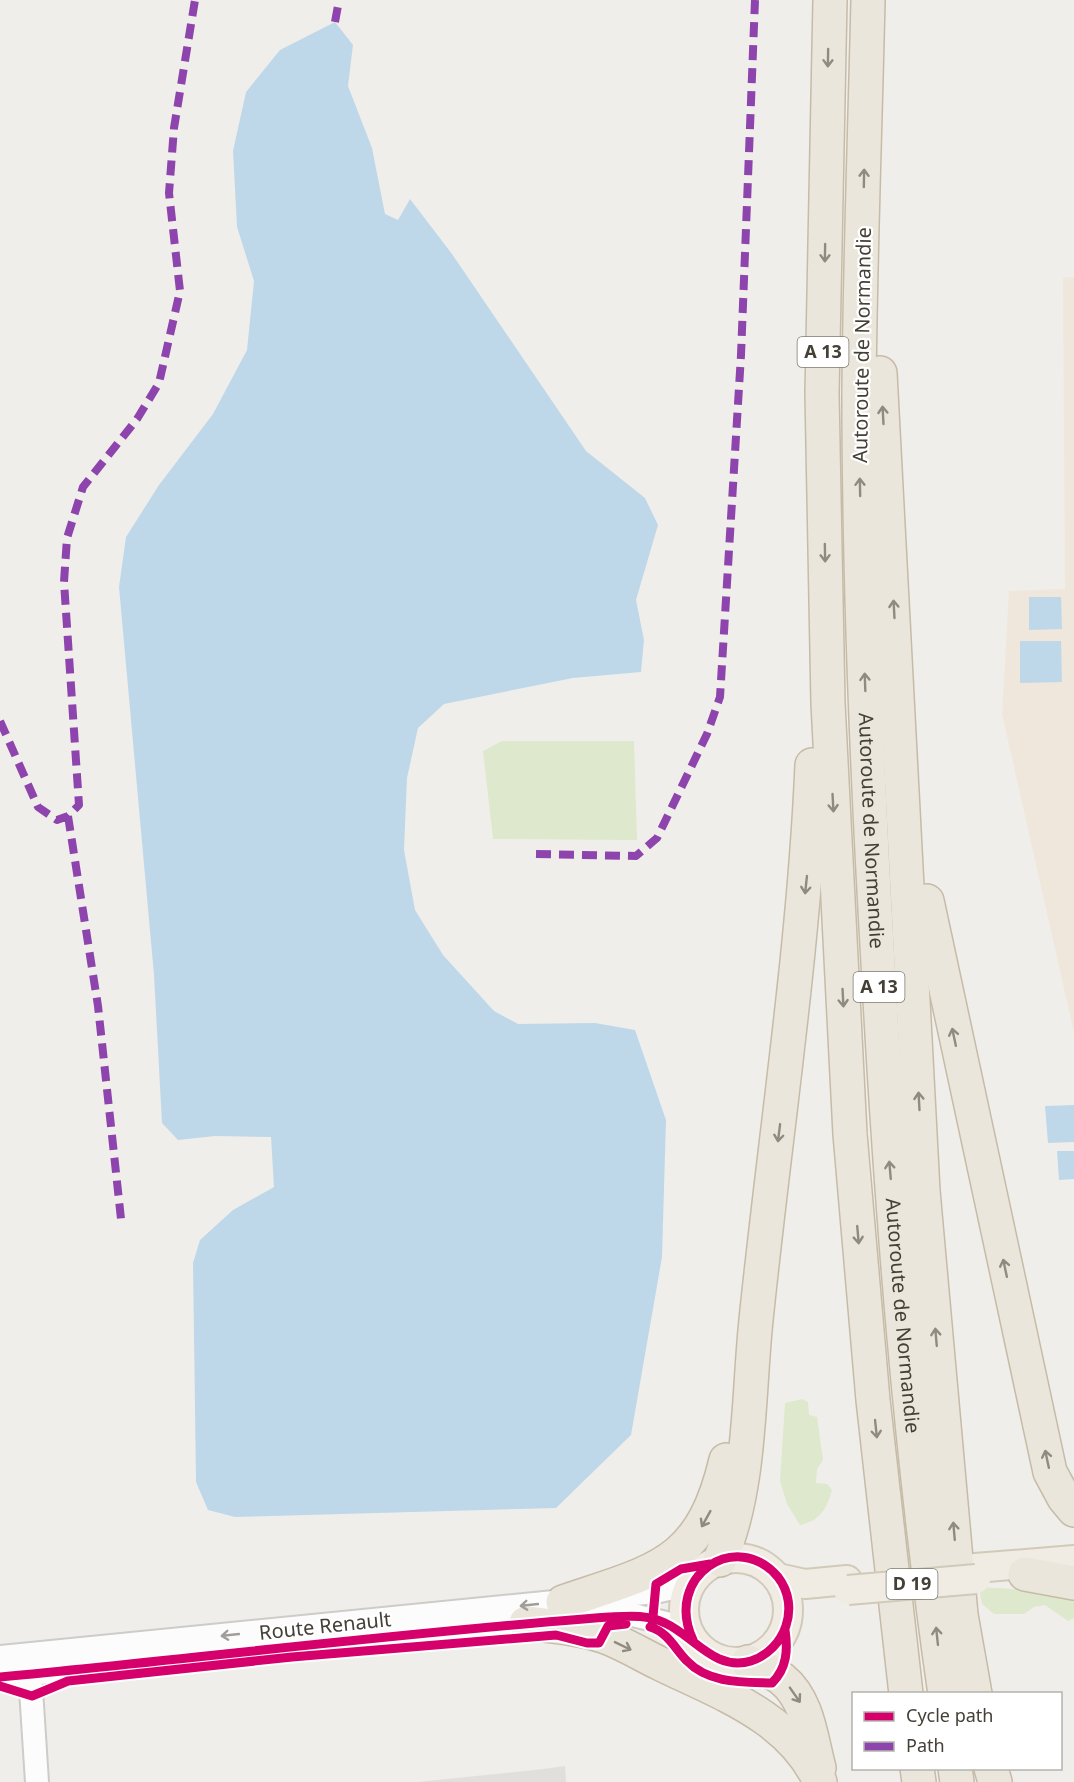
<svg xmlns="http://www.w3.org/2000/svg" width="1074" height="1782" font-family="'Noto Sans',sans-serif">
<style>
.commercial{fill:#efe7db}
.green{fill:#dde8cc}
.parking{fill:#e1dfdb}
.water{fill:#bed8ea}
.lines{fill:none;stroke-linecap:round;stroke-linejoin:round}
.minor-casing{stroke:#ceccc8;stroke-width:26}
.major-casing{stroke:#d1cab9;stroke-width:32}
.highway-casing{stroke:#c6bba7;stroke-width:36}
.minor{stroke:#fdfcfc;stroke-width:22}
.major{stroke:#f0ece4;stroke-width:28}
.highway{stroke:#eae6db;stroke-width:33}
.major-bridge-casing{stroke:#d1cab9;stroke-width:32;stroke-linecap:butt}
.major-bridge{stroke:#f0ece4;stroke-width:28}
.quiet{stroke:#8e44ad;stroke-width:8;stroke-dasharray:15 8;stroke-linecap:butt}
.cycleway-casing{stroke:#fff;stroke-width:13}
.cycleway{stroke:#d6006c;stroke-width:9}
.oneway{stroke:#8f8b81}
.oneway2{stroke:#a19e9a}
.labels{text-anchor:middle;stroke-width:4.5;stroke-linejoin:round;paint-order:stroke}
.shield{fill:#fff;stroke:#7d7973;stroke-width:1.5}
.shield-label{font-size:18px;font-weight:bold;fill:#454037}
.street-label{font-size:20px;fill:#454037;stroke:#fff}
</style>
<rect width="100%" height="100%" fill="#f0eeea"/>
<path class="commercial" d="M1074,277V1033L1002,714L1009,591L1065,589L1063,278Z"/>
<path class="green" d="M502,741H634L637,840L493,839L483,751Z
M802,1399L808,1402L809,1415L817,1417L823,1460L817,1469L816,1483L827,1484L832,1490C827,1508 820,1521 800,1525L787,1504L780,1481L785,1403Z
M979,1587L1031,1590L1074,1597V1618L1068,1621L1045,1605L1034,1607L1024,1614H994L982,1604Z"/>
<path class="parking" d="M565,1766L566,1782H418L543,1769Z"/>
<path class="water" d="M335,22L353,45L348,86L372,148L385,214L398,220L410,199L452,254L586,451L645,498L658,525L636,600L644,640L641,672L573,678L444,704L418,728L407,778L404,850L415,910L443,955L494,1011L518,1024L595,1023L635,1030L666,1120L662,1257L631,1435L556,1508L235,1517L208,1510L196,1482L193,1263L200,1240L233,1210L274,1187L271,1137L215,1136L178,1140L162,1123L154,975L119,587L126,537L159,485L213,414L247,350L254,281L237,227L233,151L246,92L280,50Z
M1029,597H1061L1062,629L1029,630Z
M1020,641H1061L1062,682L1020,683Z
M1074,1105V1142L1048,1143L1045,1106Z
M1074,1151V1179L1059,1180L1057,1151Z"/>
<g class="lines">
<defs>
<path id="minor" d="M0,1657L655,1592L691,1584
M32,1661L30,1674L37,1782
M0,1677L526,1623L633,1615L666,1623L693,1640"/>
<path id="major" d="M684 1610a52 52 0 1 1 104 0a52 52 0 1 1-104 0Z
M975,1568L1074,1560
M778,1578L805,1584L847,1580"/>
<g id="highway">
<path d="M830,0L822,393L828,703L850,1134L873,1400L906,1694"/>
<path id="s1" d="M868,0C865,131 860,262 859,392C859,583 867,773 878,963C891,1207 910,1452 945,1694"/>
<path d="M880,373L923,1191L961,1615L975,1694"/>
<path d="M927,901L1050,1472L1064,1498L1074,1510"/>
<path d="M720,1560C751,1489 748,1397 756,1320C775,1135 804,951 812,765"/>
<path d="M1025,1574L1074,1583"/>
<path d="M563,1602C656,1570 701,1566 726,1460"/>
<path d="M526,1623C552,1626 578,1628 603,1636C623,1643 642,1655 661,1664C720,1693 791,1717 820,1782"/>
<path d="M748,1662C759,1667 773,1672 782,1679C808,1700 811,1738 819,1768"/>
<path d="M917,1768L919,1782"/>
<path d="M955,1768L957,1782"/>
<path d="M991,1768L995,1782"/>
</g>
</defs>
<use href="#minor" class="minor-casing"/>
<use href="#major" class="major-casing"/>
<use href="#highway" class="highway-casing"/>
<use href="#minor" class="minor"/>
<use href="#major" class="major"/>
<use href="#highway" class="highway"/>
<defs>
<path id="major-bridge" d="M848,1590L976,1579"/>
</defs>
<use href="#major-bridge" class="major-bridge-casing"/>
<use href="#major-bridge" class="major-bridge"/>
<path class="quiet" d="M335,22L339,0
M0,721L38,807L57,820L68,816L79,805L64,582L67,538L83,487L137,419L159,383L180,291L169,193L174,128L195,0
M68,816L98,1006L121,1219
M536,854L636,856L657,838L707,734L720,697L741,355L755,0"/>
<defs>
<path id="cycleway" d="M650,1627C668,1632 675,1649 687,1661C709,1684 744,1682 772,1683C787,1668 788,1650 785,1630
M652,1627L656,1584L681,1569L710,1564
M0,1677C203,1658 406,1632 609,1617C628,1616 647,1614 665,1623C694,1636 715,1672 751,1661C785,1650 801,1607 778,1577C737,1528 663,1576 693,1640
M0,1686L32,1696L68,1681L292,1657L556,1635L587,1643H599L608,1626L626,1624"/>
</defs>
<use href="#cycleway" class="cycleway-casing"/>
<use href="#cycleway" class="cycleway"/>
</g>
<defs><path id="oneway-shaft" d="M-6 0H5M1.5-3L5.5 0L1.5 3" fill="none" stroke-width="1.6" stroke-linecap="round" stroke-linejoin="round" transform="scale(1.5)"/></defs>
<g class="oneway">
<use href="#oneway-shaft" transform="translate(828 58) rotate(91)"/>
<use href="#oneway-shaft" transform="translate(864 178) rotate(-89)"/>
<use href="#oneway-shaft" transform="translate(825 253) rotate(91)"/>
<use href="#oneway-shaft" transform="translate(883 415) rotate(-93)"/>
<use href="#oneway-shaft" transform="translate(860 487) rotate(-91)"/>
<use href="#oneway-shaft" transform="translate(825 553) rotate(89)"/>
<use href="#oneway-shaft" transform="translate(894 609) rotate(-93)"/>
<use href="#oneway-shaft" transform="translate(865 682) rotate(-92)"/>
<use href="#oneway-shaft" transform="translate(833 803) rotate(87)"/>
<use href="#oneway-shaft" transform="translate(806 885) rotate(96)"/>
<use href="#oneway-shaft" transform="translate(843 998) rotate(87)"/>
<use href="#oneway-shaft" transform="translate(954 1037) rotate(-102)"/>
<use href="#oneway-shaft" transform="translate(919 1101) rotate(-93)"/>
<use href="#oneway-shaft" transform="translate(779 1133) rotate(97)"/>
<use href="#oneway-shaft" transform="translate(890 1170) rotate(-95)"/>
<use href="#oneway-shaft" transform="translate(858 1235) rotate(85)"/>
<use href="#oneway-shaft" transform="translate(1005 1268) rotate(-102)"/>
<use href="#oneway-shaft" transform="translate(936 1337) rotate(-95)"/>
<use href="#oneway-shaft" transform="translate(876 1429) rotate(84)"/>
<use href="#oneway-shaft" transform="translate(1047 1459) rotate(-102)"/>
<use href="#oneway-shaft" transform="translate(706 1519) rotate(119)"/>
<use href="#oneway-shaft" transform="translate(954 1531) rotate(-95)"/>
<use href="#oneway-shaft" transform="translate(937 1636) rotate(-96)"/>
<use href="#oneway-shaft" transform="translate(623 1646) rotate(26)"/>
<use href="#oneway-shaft" transform="translate(795 1695) rotate(55)"/>
</g>
<g class="oneway2">
<use href="#oneway-shaft" transform="translate(529 1605) rotate(174)"/>
<use href="#oneway-shaft" transform="translate(230 1635) rotate(174)"/>
</g>
<g class="labels">
<g class="shield">
<rect x="797.5" y="337" width="51" height="30" rx="4.5"/>
<rect x="853.5" y="972" width="51" height="30" rx="4.5"/>
<rect x="886.5" y="1569" width="51" height="30" rx="4.5"/>
</g>
<g class="shield-label">
<text x="823" y="358">A 13</text>
<text x="879" y="993">A 13</text>
<text x="912" y="1590">D 19</text>
</g>
<g class="street-label">
<text transform="translate(862 345) rotate(-89)" y="7">Autoroute de Normandie</text>
<text dy="7" stroke="none"><textPath href="#s1" startOffset="831">Autoroute de Normandie</textPath></text>
<text dy="7" stroke="none"><textPath href="#s1" startOffset="1317">Autoroute de Normandie</textPath></text>
<text transform="translate(325 1626) rotate(-6)" y="7">Route Renault</text>
</g>
</g>
<rect x="852" y="1692" width="210" height="78" fill="#ffffff" stroke="#b5b3af" stroke-width="1.5"/>
<rect x="864" y="1712" width="30" height="9" fill="#d6006c" stroke="#b5b3af" stroke-width="1.5"/>
<text x="906" y="1722" font-size="18" fill="#454037">Cycle path</text>
<rect x="864" y="1742" width="30" height="9" fill="#8e44ad" stroke="#b5b3af" stroke-width="1.5"/>
<text x="906" y="1752" font-size="18" fill="#454037">Path</text>
</svg>
